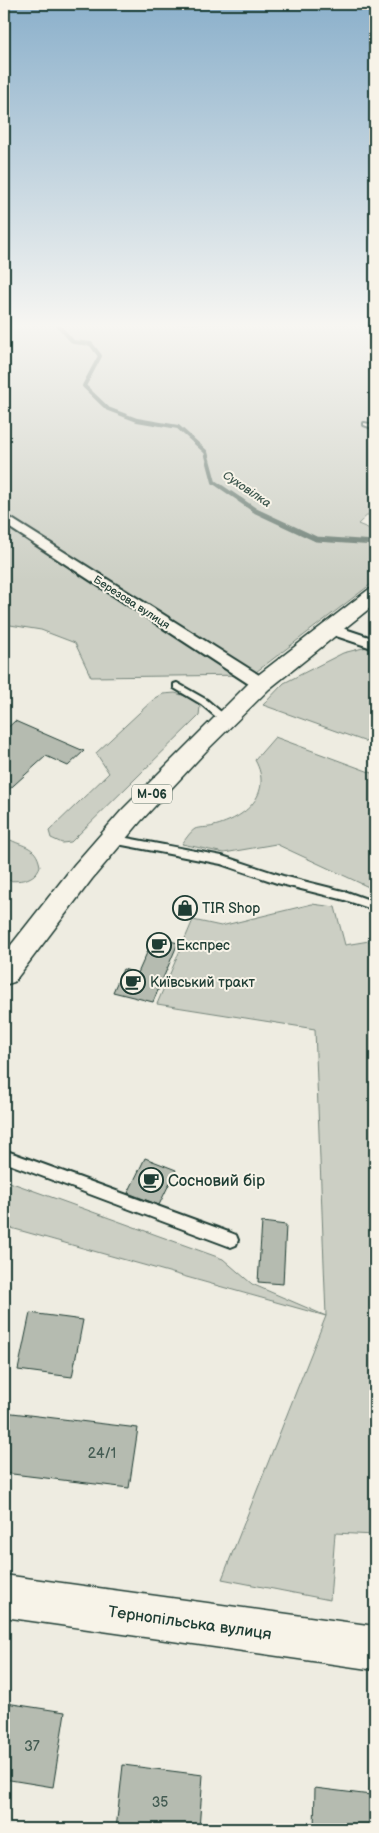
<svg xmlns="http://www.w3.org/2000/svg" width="379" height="1833" font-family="'Balsamiq Sans',sans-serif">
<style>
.green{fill:#cccfc4;stroke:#76867c}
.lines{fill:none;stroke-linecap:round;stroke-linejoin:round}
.stream-far1{stroke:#6c7e74;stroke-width:4}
.stream{stroke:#6c7e74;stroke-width:5}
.building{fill:#b5bbb0;stroke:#1f3d34}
.lane-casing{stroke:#1f3d34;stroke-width:4}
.street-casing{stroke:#1f3d34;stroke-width:4}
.secondary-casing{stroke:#1f3d34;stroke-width:3}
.highway-casing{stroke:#1f3d34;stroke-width:3}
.lane{fill:#f7f3e8;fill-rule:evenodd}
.street{fill:#f7f3e8;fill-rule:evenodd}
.secondary{fill:#f7f3e8;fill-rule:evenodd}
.highway{fill:#f7f3e8;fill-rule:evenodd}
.labels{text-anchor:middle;stroke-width:4;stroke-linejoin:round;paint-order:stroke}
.far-street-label{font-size:11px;fill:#1f3d34;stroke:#f7f3e8}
.far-water-label{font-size:12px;font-style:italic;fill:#3f584f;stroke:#f7f3e8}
.shield{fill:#f7f3e8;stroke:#60746a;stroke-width:1}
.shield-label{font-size:12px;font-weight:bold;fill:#1f3d34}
.poi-label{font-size:14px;fill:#1f3d34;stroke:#f7f3e8;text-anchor:start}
.near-number-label{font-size:14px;fill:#445c53}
.near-poi-label{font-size:16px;fill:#1f3d34;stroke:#f7f3e8;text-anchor:start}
.near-street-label{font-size:16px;fill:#1f3d34;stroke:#f7f3e8}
</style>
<rect width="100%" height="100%" fill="#eeece1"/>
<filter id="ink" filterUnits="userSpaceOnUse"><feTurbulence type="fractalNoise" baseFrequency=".02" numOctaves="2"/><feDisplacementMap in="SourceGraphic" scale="10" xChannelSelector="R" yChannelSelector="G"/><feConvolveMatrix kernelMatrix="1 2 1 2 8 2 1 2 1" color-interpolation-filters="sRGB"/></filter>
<g filter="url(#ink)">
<path class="green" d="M4,324H373L375,326V508L358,524L375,531V581L252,675L91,677L75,643L41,630L4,624Z
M375,645V745L263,705L284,683L343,653Z
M175,693L195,699L200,706L199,716L71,842L62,843L51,838L49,831L109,773L96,753L154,699L163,694Z
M275,737L375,774V890L276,844L224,853L182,844C185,840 190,832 195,829C199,827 208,828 214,826C245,818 274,794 255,760Z
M4,836C21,848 36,843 40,866C35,881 18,882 4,880Z
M312,904L335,907L345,945L375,940V1535L335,1533L330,1600L222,1579L326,1316L4,1226V1180L223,1259L252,1284L326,1316L315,1029L157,1004L193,920L221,926Z"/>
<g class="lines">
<path class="stream-far1" d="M57,324L73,342L91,344L100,356L84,386L108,409L137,420L178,427L206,452L214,482L242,501"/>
<path class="stream" d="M240,500L256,511L316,539L375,543"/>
</g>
<path class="building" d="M15,721L54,738L84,751L68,766L46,756L4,794V731Z
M154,937L178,943L153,1002L113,992L123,969L138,973Z
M145,1158L176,1170L159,1205L128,1193Z
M262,1222L286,1225L283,1284L258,1282Z
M30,1313L83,1320L72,1377L18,1370Z
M4,1412L138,1428L129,1488L4,1473Z
M6,1703L65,1712L53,1787L4,1779Z
M123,1765L203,1775L199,1829H116Z
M315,1788L371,1795V1829H314Z"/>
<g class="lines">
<defs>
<path id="lane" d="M364,423L375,425V429L364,425Z
M177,683L207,700L227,717V721H221L201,704L174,688V684Z
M111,835L222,856L283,876L347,892L375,902V910L345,900L277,883L221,864L107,842L106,839Z
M4,1150L231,1233L236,1235L238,1240L236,1245L231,1247L4,1162Z"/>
<path id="street" d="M4,514L267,680L270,684L267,688H255L4,524Z
M330,624L375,639V649L324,632L322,629Z"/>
<path id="secondary" d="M4,1575L375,1626V1670L4,1617Z"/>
<path id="highway" d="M375,588V604L269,689L207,750L140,822L92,879L14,982L4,985V954L74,865L122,810L253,679L368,590Z"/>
</defs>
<use href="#lane" class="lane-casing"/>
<use href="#street" class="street-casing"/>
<use href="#secondary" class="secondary-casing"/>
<use href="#highway" class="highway-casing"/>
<use href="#lane" class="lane"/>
<use href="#street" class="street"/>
<use href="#secondary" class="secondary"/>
<use href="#highway" class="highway"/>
</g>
</g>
<linearGradient id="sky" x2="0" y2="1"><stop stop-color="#8bb0cb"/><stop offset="0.56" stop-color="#f7f6f2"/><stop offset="1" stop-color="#f7f6f2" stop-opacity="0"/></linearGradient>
<rect width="379" height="581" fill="url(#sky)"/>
<defs>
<symbol id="shop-ring" viewBox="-11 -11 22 22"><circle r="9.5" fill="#f7f3e8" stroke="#1f3d34" stroke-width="1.5"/><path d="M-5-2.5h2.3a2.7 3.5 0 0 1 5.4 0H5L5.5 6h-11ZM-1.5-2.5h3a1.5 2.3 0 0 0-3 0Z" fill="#1f3d34"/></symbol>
<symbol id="cafe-ring" viewBox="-11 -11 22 22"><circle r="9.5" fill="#f7f3e8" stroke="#1f3d34" stroke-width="1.5"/><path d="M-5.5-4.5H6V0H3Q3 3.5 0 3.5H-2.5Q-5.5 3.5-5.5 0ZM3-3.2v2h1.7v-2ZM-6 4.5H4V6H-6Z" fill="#1f3d34"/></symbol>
</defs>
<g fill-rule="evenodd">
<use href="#shop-ring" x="171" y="894" width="28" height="28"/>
<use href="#cafe-ring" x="145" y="931" width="28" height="28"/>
<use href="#cafe-ring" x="119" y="968" width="28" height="28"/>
<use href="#cafe-ring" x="137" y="1166" width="28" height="28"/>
</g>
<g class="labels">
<g class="far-street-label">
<text transform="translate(132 602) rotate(33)" y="4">Березова вулиця</text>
</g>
<g class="far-water-label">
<text transform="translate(247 489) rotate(34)" y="4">Суховілка</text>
</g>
<rect class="shield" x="132" y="784.5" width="40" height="19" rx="4"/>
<g class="shield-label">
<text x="152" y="798">М-06</text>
</g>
<g class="poi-label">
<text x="202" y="913">TIR Shop</text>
<text x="176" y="950">Експрес</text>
<text x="150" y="987">Київський тракт</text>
</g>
<g class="near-number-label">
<text x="102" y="1458">24/1</text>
<text x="32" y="1751">37</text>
<text x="160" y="1807">35</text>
</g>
<g class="near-poi-label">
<text x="168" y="1186">Сосновий бір</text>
</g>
<g class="near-street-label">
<text transform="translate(190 1622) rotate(8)" y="6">Тернопільська вулиця</text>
</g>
</g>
<rect width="379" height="1833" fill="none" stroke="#f7f3e8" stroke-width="20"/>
<rect x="10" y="10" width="359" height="1813" fill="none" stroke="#1f3d34" stroke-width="2" filter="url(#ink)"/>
</svg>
